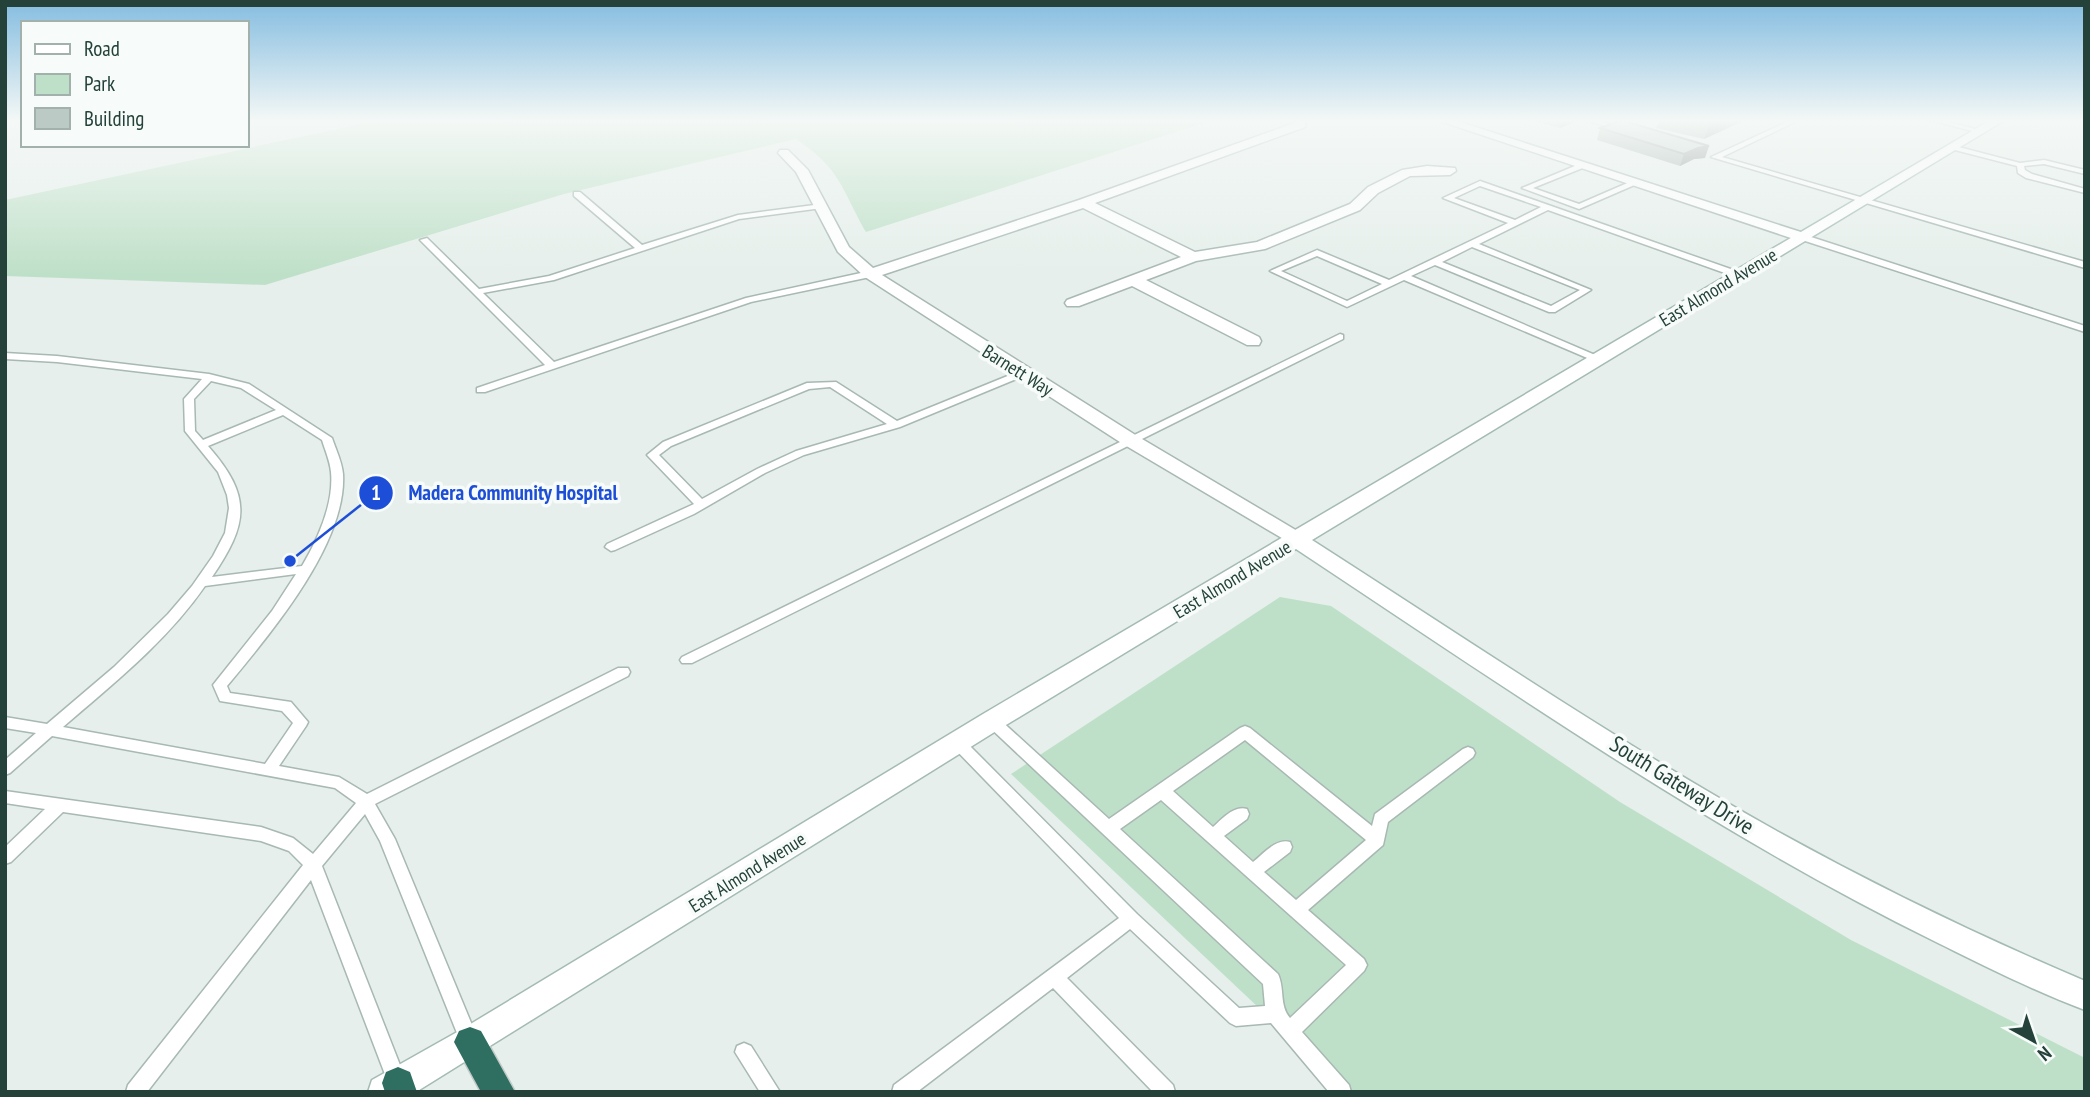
<svg xmlns="http://www.w3.org/2000/svg" width="2090" height="1097" font-family="'PT Sans Narrow',sans-serif">
<style>
.green{fill:#bfe0c8}
.lines{fill:none;stroke-linecap:round;stroke-linejoin:round}
.lane-casing{stroke:#a8b8b2;stroke-width:3}
.street-casing{stroke:#a8b8b2;stroke-width:3}
.secondary-casing{stroke:#a4bbb3;stroke-width:3}
.highway-casing{stroke:#c2cac8;stroke-width:3}
.lane{fill:#fff;fill-rule:evenodd}
.street{fill:#fff;fill-rule:evenodd}
.secondary{fill:#fff;fill-rule:evenodd}
.highway{fill:#2f6f62;fill-rule:evenodd}
.wall{fill:#a1aea9}
.shaded-wall{fill:#838d89}
.building{fill:#bbcac4;stroke:#838d89;stroke-width:2}
.labels{text-anchor:middle;stroke-width:7;stroke-linejoin:round;paint-order:stroke}
.street-label{font-size:19px;fill:#24423a;stroke:#f7fbf9}
.near-street-label{font-size:23px;fill:#24423a;stroke:#f7fbf9}
.leader{fill:none;stroke:#1d4ed8;stroke-width:2.5}
.callout-dot{fill:#1d4ed8;stroke:#f7fbf9;stroke-width:2.5}
.mark-label{font-size:21px;text-anchor:middle;font-weight:bold;fill:#fff}
.callout-label{font-size:21px;text-anchor:middle;font-weight:bold;fill:#1d4ed8;stroke:#f7fbf9;stroke-width:7;stroke-linejoin:round;paint-order:stroke}
</style>
<rect width="100%" height="100%" fill="#e6efeb"/>
<path class="green" d="M375,121H1210L866,232C841,188 841,169 796,139L564,194L265,285L5,276V200Z
M1280,597L1331,606L1620,802L1851,940L2085,1058V1092H1348L1011,774Z"/>
<g class="lines">
<defs>
<path id="lane" d="M1589,121H1599L1624,129L1621,131Z
M1789,121H1797L1722,157L2085,262V268L1711,157Z
M1934,121H1944L1983,131L1980,133Z
M1951,145L2020,163L2044,160L2085,170V174L2044,164L2024,166L2025,170L2032,174L2085,189V193L2026,178L2018,173L2017,166L1951,149Z
M1582,163H1585V167L1533,188L1579,204L1632,181L1639,183L1579,209L1522,188Z
M1480,181L1742,273L1743,275L1736,277L1548,210L1479,244L1591,290L1555,312H1549L1435,265L1411,276L1602,358L1604,360L1599,363L1404,280L1347,307L1270,271L1317,250L1389,280L1508,223L1443,198ZM1480,186L1541,207L1515,220L1454,198ZM1472,247L1580,290L1551,306L1442,262ZM1317,256L1382,284L1347,301L1281,271Z
M574,192H580L642,245L738,215L822,204L826,206L822,208L739,219L554,280L483,293L554,362L746,298L870,271L874,274L870,277L751,302L485,392H477V388L545,365L420,240L427,238L479,289L549,276L635,248L574,196Z
M1799,235H1805L2085,326V332L1799,239Z
M1340,334L1343,335V339L692,663H682L680,660L682,657Z
M5,353L57,356L209,374L249,384L332,438C336,450 342,462 343,474C347,544 270,634 227,686L230,693L291,702L308,722L306,726L279,766L339,777L367,794L618,668H628L630,672L628,676L375,804L395,839L479,1042L477,1048L470,1051L463,1048L380,841L365,814L322,866L407,1083L405,1090L400,1092L391,1090L311,880L147,1092H126L128,1085L303,865L289,851L261,841L63,812L11,862L5,864V847L45,809L5,803V791L261,827L293,838L313,854L356,803L335,788L52,736L10,773L5,775V760L36,733L5,728V717L47,724L114,667L168,614L192,586L213,556L225,533L229,508L227,495L218,472L185,431L184,399L202,379L57,362L5,359ZM211,381L241,388L276,410L203,440L195,431L194,399ZM283,415L322,440C325,450 330,461 331,472C334,503 318,539 302,566L212,577C248,524 253,497 208,446ZM296,574L272,611L213,685L220,701L282,711L293,723L265,764L63,727C113,684 167,641 205,586Z
M1022,370L1027,373L1026,375L900,427L804,455L765,473L694,514L615,550L611,551L605,547L607,544L694,504L647,455L663,442L807,383L836,382L897,421ZM830,387L887,424L796,451L757,469L702,499L659,455L671,446L809,389Z
M992,716L997,717L1109,819L1240,728L1245,726L1250,728L1372,826L1375,814L1463,749L1468,747L1473,749L1475,753L1473,757L1388,822L1383,845L1308,910L1364,959L1367,965L1364,971L1302,1032L1349,1085L1351,1092H1329L1271,1023L1236,1026L1230,1023L1130,929L1067,978L1173,1085L1175,1092H1153L1053,988L917,1092H892L894,1085L1119,918L952,746L950,742L952,738L957,736L962,738L1137,914L1239,1008L1265,1006L1263,984L987,725L985,721L987,717ZM1245,740L1366,840L1296,900L1264,872L1290,852L1292,847L1290,842C1276,838 1263,854 1253,862L1224,836L1247,819L1249,814L1247,809C1234,805 1222,819 1213,827L1173,791ZM1161,800L1346,965L1290,1018C1279,1005 1285,989 1278,974L1120,829Z
M744,1043L751,1046L780,1092H760L735,1052L737,1046Z"/>
<path id="street" d="M1300,121H1305V127L1095,203L1195,252L1257,242L1350,204L1368,187L1402,170L1427,166L1455,168L1456,171L1450,175L1410,176L1378,193L1360,210L1265,249L1196,261L1146,280L1259,337L1261,341L1259,345H1247L1132,286L1079,306H1067L1065,303L1067,300L1181,257L1083,208L882,275L1137,436L1304,535L1307,540L1304,545L1297,547L1123,444L865,277L838,252L796,172L778,153L780,150H788L808,170L849,247L873,268L1079,200Z
M1440,121H1457L1807,234L1809,237L1802,241L1797,240Z"/>
<path id="secondary" d="M1989,121H2003L1312,540C1465,638 1616,741 1775,830C1876,886 1979,936 2085,981V1010C2034,991 1985,966 1936,942C1710,831 1505,687 1296,549L1001,728L416,1092H368L372,1080L459,1031L983,714Z"/>
<path id="highway" d="M470,1027L481,1031L515,1092H481L454,1042L459,1031Z
M398,1067L410,1072L417,1092H385L382,1083L386,1072Z"/>
</defs>
<use href="#lane" class="lane-casing"/>
<use href="#street" class="street-casing"/>
<use href="#secondary" class="secondary-casing"/>
<use href="#highway" class="highway-casing"/>
<use href="#lane" class="lane"/>
<use href="#street" class="street"/>
<use href="#secondary" class="secondary"/>
<use href="#highway" class="highway"/>
</g>
<path class="wall" d="M1535,121H1577L1560,128Z
M1659,121H1743L1704,139L1656,128Z
M1600,128L1705,158L1694,159L1680,166L1597,140Z"/>
<path class="shaded-wall" d="M1562,121H1577L1560,128Z
M1715,121H1743L1704,139L1710,123Z
M1709,146L1705,158L1694,159L1680,166L1684,154L1698,148Z"/>
<path class="building" d="M1619,121H1624L1709,146L1698,148L1684,154L1600,128Z"/>
<linearGradient id="sky" x2="0" y2="1"><stop stop-color="#84bce0"/><stop offset="0.44" stop-color="#f4f8f6"/><stop offset="1" stop-color="#f4f8f6" stop-opacity="0"/></linearGradient>
<rect width="2090" height="274" fill="url(#sky)"/>
<g class="labels">
<g class="street-label">
<text transform="translate(1718 287) rotate(-31)" y="7">East Almond Avenue</text>
<text transform="translate(1018 370) rotate(32)" y="7">Barnett Way</text>
<text transform="translate(1232 579) rotate(-31)" y="7">East Almond Avenue</text>
<text transform="translate(747 872) rotate(-32)" y="7">East Almond Avenue</text>
</g>
<g class="near-street-label">
<text transform="translate(1682 785) rotate(32)" y="8">South Gateway Drive</text>
</g>
</g>
<path class="leader" d="M290 561L376 493"/>
<g class="callout-dot">
<circle cx="290" cy="561" r="7"/>
<circle cx="376" cy="493" r="18"/>
</g>
<g class="mark-label">
<text x="376" y="500">1</text>
</g>
<g class="callout-label">
<text x="513" y="500">Madera Community Hospital</text>
</g>
<rect width="2090" height="1097" fill="none" stroke="#24423a" stroke-width="14"/>
<rect x="21" y="21" width="228" height="126" fill="#f7fbf9" stroke="#a3b1ad" stroke-width="2"/>
<rect x="35" y="44" width="35" height="10" fill="#ffffff" stroke="#a3b1ad" stroke-width="2"/>
<text x="84" y="56" font-size="21" fill="#24423a">Road</text>
<rect x="35" y="74" width="35" height="21" fill="#bfe0c8" stroke="#a3b1ad" stroke-width="2"/>
<text x="84" y="91" font-size="21" fill="#24423a">Park</text>
<rect x="35" y="108" width="35" height="21" fill="#bbcac4" stroke="#a3b1ad" stroke-width="2"/>
<text x="84" y="126" font-size="21" fill="#24423a">Building</text>
<g transform="translate(2034 1041) rotate(140)" stroke="#f7fbf9" stroke-width="5" paint-order="stroke">
<path d="M0-5L12 26L0 18L-12 26Z" fill="#24423a"/>
<text y="-10" font-size="19" font-weight="bold" text-anchor="middle" fill="#24423a">N</text>
</g>
</svg>
